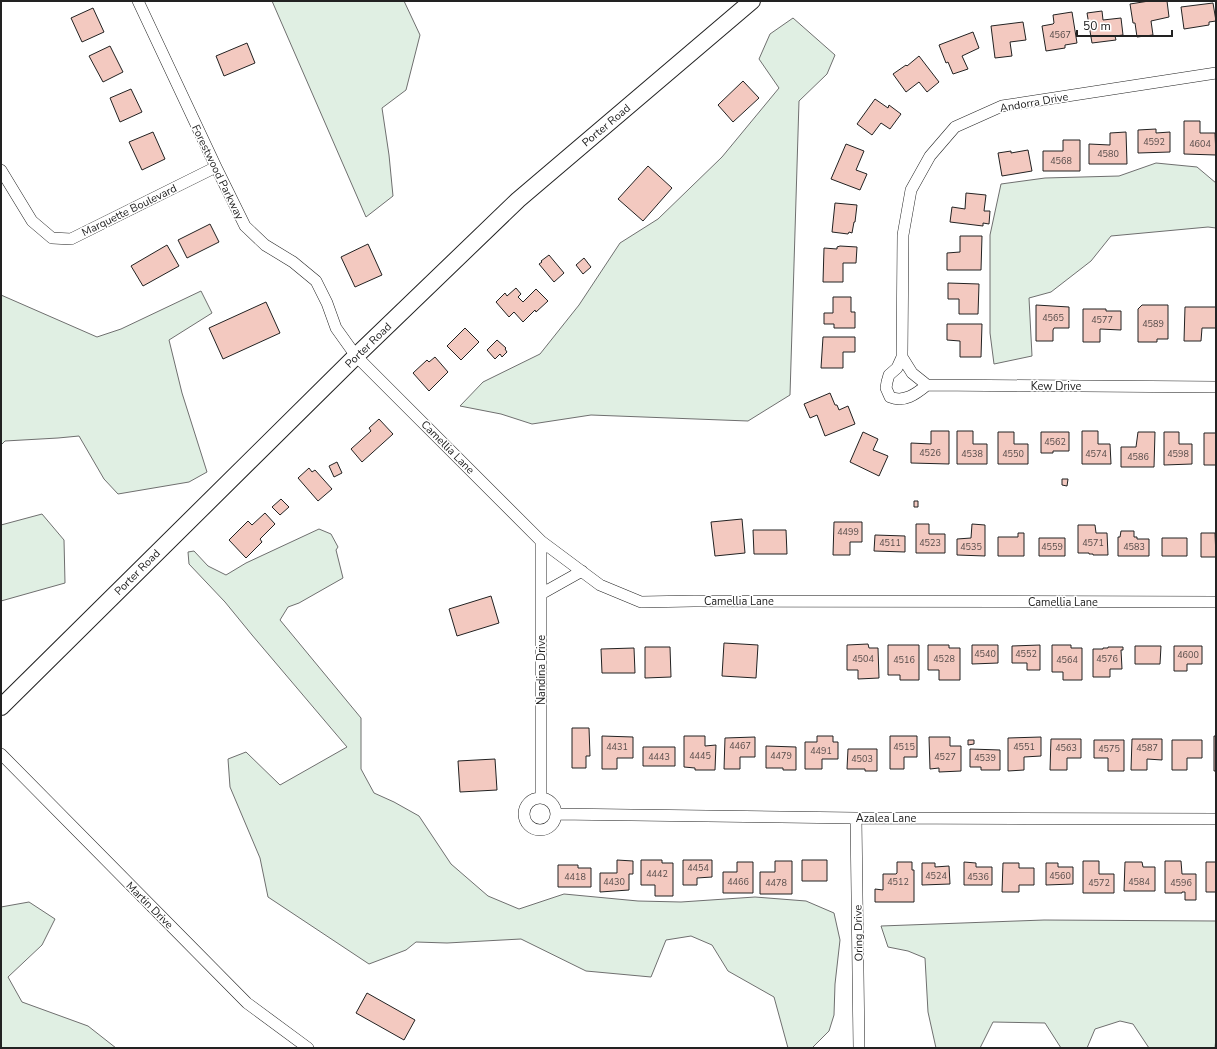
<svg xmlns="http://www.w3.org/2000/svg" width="1217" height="1049" font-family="'Nunito Sans',sans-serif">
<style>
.green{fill:#e0efe3;stroke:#6f6f6f}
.building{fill:#f3c9c0;stroke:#222}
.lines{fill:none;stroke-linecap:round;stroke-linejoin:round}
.minor-casing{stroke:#222;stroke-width:12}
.secondary-casing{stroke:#222;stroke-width:18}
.minor{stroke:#fff;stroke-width:11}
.secondary{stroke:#fff;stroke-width:16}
.labels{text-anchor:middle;stroke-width:3;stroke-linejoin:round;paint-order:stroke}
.number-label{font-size:9px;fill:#564c4a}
.street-label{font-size:11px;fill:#222;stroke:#fff}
</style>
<rect width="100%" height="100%" fill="#fff"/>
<path class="green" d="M272,1H404L420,35L406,90L382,108L389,155L393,196L366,217Z
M793,18L835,55L827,74L799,101L790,395L748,421L591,415L532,424L501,414L460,406L483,382L540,354L579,305L620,243L658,219L722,157L779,88L759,59L770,34Z
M1156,163L1197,167L1216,183V228L1208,227L1111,236L1091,261L1051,292L1029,298L1032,356L994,364L990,333V235L1001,184L1045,178L1119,176Z
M201,291L212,313L169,340L182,393L207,472L189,482L118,494L104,479L79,436L58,438L5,441L1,445V295L97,337L121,329Z
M42,514L64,540L65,583L1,601V525Z
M319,529L331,534L338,547L336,550L343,578L299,603L288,607L280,620L361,718V769L374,793L394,802L419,816L451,864L488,896L519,909L564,894L638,901L681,902L755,897L806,901L834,913L840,940L835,984L834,1015L829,1031L812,1048H788L774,997L728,971L712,945L691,936L666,940L651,977L586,971L521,939L447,943L416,942L406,950L369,964L268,897L260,858L230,787L228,759L246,752L280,785L347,747L252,635L225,602L189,564L188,552L194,551L208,566L226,575L246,563Z
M29,902L55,919L42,945L8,977L22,1002L88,1026L116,1048H1V907Z
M1044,920L1216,921V1037L1215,1048H1149L1133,1024L1120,1021L1095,1029L1087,1048H1061L1045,1023L993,1022L980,1048H936L928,1012L925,958L908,951L888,947L881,926Z"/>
<path class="building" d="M1149,1H1167L1169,17L1151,21L1153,35L1137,37L1135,23H1133L1130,4Z
M1213,3L1216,21L1209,22V25L1184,29L1181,7Z
M93,8L104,32L82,42L71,18Z
M1102,11L1103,20L1121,18L1123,35L1115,36L1116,40L1092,43L1087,13Z
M1072,12L1077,43L1065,45V48L1046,51L1042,26L1053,24L1054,23L1053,15Z
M1023,22L1026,40L1010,42L1012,56L995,58L991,26Z
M973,32L979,48L962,56L968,69L953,74L948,62L946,63L939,45Z
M247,43L255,63L224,76L216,56Z
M110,46L123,72L103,82L89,56Z
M919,56L939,82L927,92L919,82L906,92L893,74L906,65L907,66Z
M743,81L759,98L733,122L718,105Z
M131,89L142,112L120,122L110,98Z
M875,99L888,108L889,105L901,114L890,129L881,123L872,135L857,124Z
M1184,121H1200V133H1215L1216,155L1184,154Z
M1156,129V133L1170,132V152L1138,153V130Z
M153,132L165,159L142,170L129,142Z
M1126,132L1127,164H1089V144L1110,145V133Z
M1063,140H1080V171H1043V151H1063Z
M846,144L864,151L856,170L867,174L860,190L831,179Z
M1028,150L1032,171L1002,176L998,153L1011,151V153Z
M648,166L672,188L643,221L618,199Z
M966,193L986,195L984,211H990L989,224L983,223V226L950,222L952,207L965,209Z
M835,203L857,205L855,222H854L852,233L849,232L848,234L832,232Z
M210,224L219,242L187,258L178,240Z
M960,236H982L981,270H947V253L960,252Z
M368,244L382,275L355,287L341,257Z
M167,245L179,266L143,286L131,266Z
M840,246L857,247L856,263H843V282H823L824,248L837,249V247Z
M549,255L564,273L554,282L539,264L542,262L541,261Z
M584,258L591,267L583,274L576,265Z
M948,283L979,284L978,314H959V299H948Z
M516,288L521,294L518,297L523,302L536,289L548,301L536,312L535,310L523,322L514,312L509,317L496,302L505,293L507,296Z
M833,297H851V312H855V328H834V324H824V313H833Z
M266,302L280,333L223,359L209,328Z
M1036,305L1069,307V328H1054L1053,330V341H1036Z
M1142,305H1168V339H1157V342H1138V309Z
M1185,307H1216V328H1202L1201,341H1184Z
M1083,309H1106V311H1121V330L1100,329V342H1083Z
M947,324H982L981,357H960V341L947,340Z
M465,328L479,342L461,360L447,346Z
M823,337H855V352H843V368H821Z
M497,340L506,348L505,349L507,352L502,357L500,354L495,359L487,350Z
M435,357L448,372L429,391L413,373L427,360L429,362Z
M830,393L835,405H837L839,410L848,406L855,424L825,436L817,415L810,418L804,404Z
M379,419L393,434L362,462L351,449L371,431L369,428Z
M931,431H949V464L911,463V443L931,444Z
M957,431H973V444H987V464H957Z
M1082,431H1098V444H1110L1111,464H1082Z
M863,432L878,439L873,450L888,456L879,476L850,462Z
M998,432H1014V444H1028V464H998Z
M1041,432H1069V451H1053V453H1041Z
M1138,432H1155L1154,467H1121V447H1136Z
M1164,432H1179V444H1192V464L1164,465Z
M1204,433H1216V465H1204Z
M337,462L342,473L334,477L329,466Z
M309,468L312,472L315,470L332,489L318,501L298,478Z
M1062,479H1068L1067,486L1062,485Z
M281,499L289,507L280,515L272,507Z
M914,501H918V507H914Z
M265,513L275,524L260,539L262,542L246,558L229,540L248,521L252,525Z
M742,519L745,553L715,556L711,522Z
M834,522H862V542H850V555H833Z
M916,524H929V534H945V553H916Z
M972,524L985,525V556L957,555V539L971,538Z
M1078,525H1095L1096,533H1107L1108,555H1093V554H1089V553H1078Z
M753,530H786L787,554H754Z
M1121,531H1134V537H1137V539H1149V556H1118V537H1120Z
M1018,533H1024V556H998V537H1018Z
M1201,533H1215L1216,557H1201Z
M875,535L905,536V552L874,551Z
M1039,538H1065V556H1039Z
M1162,538H1187V556H1162Z
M491,596L499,623L457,636L449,609Z
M724,643L758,645L756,678L722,676Z
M868,644L869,648H878L879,678L858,679V670H847V645Z
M888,645H919V680H900V675H888Z
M928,645H949V648H960V680H939V670H928Z
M972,645H998V663L972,664Z
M1040,645V670H1027V663H1012V646Z
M1052,645H1071V648H1082V680H1063V672H1052Z
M1135,646H1161L1160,664H1135Z
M1174,646H1202V664H1187V671H1174Z
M645,647H670L671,677L645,678Z
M1108,647H1123V650H1121L1122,669H1110V677H1093V649H1103V648H1108Z
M634,648L635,673H602L601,649Z
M572,728H589L590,756H586V768H572Z
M602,736L633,737V758H617V769H602Z
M684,736H705V746L716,745L715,770H695V768L684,767Z
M817,736H833V742H838V759H822V769H805V742H817Z
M890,736H917V757H904V769H890Z
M1214,736H1216V771H1214Z
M755,737V757H740V769H724L725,738Z
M929,737H950V746H961V771L939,772V768L930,769Z
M1041,737V756L1024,757V770L1008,771V738Z
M1051,739H1081V758H1067V770H1050Z
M1132,739H1162V760L1147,759V770H1131Z
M968,740H974V744L968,745Z
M1094,740H1124V771H1108V758H1094Z
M1172,740H1202V758H1187V770H1172Z
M766,746L796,747V770H783V768H766Z
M643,747H675V766H643Z
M848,749H877V771H865V769H847Z
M970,749L1000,750V770H981V767H970Z
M495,759L497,790L460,792L458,761Z
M617,860L633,861V874H629V890L600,892V873H617Z
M641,860H662V863H673V896H655V885H641Z
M683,860H712V877L697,878V885H683Z
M802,860H827V881H802Z
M775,861H792V894H760V872H775Z
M1083,861H1099V874H1114V893H1083Z
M1165,861H1181L1182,874H1196V900H1185V892H1182V893H1165Z
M737,862H753V893H723V872H737Z
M897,862H912V870H914V902H875V889L883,890V874H896L897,873Z
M964,862L976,863V867H992V885H964Z
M1125,862H1142L1143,867H1155V891H1124Z
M1206,862H1216V892H1206Z
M922,863H935V867L949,866L950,884L922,885Z
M1003,863H1019V868H1034V885H1019V892H1002Z
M1046,863H1058V867H1073V884L1046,885Z
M558,865H578V868H591V887H558Z
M367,993L415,1020L404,1040L356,1013Z"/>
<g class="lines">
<defs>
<path id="minor" d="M138,1L216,167L245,226L265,245L293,262L316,281L327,303L336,328L356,356L541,541L600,585L641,602L694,601L1216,602
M1216,73L1002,106L955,127L930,156L911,190L903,235L902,357L897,368L889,375L887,382L886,388L890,397C904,403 916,394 927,385L1216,387
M1,170L32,221L52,238L71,239L216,167
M902,357L912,373L927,385
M541,594L582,571
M1,754L247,1003L308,1048
M541,798V541
M524 814a16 16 0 1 1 32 0a16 16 0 1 1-32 0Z
M556,814L856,818L1216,819
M856,818L859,1048"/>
<path id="secondary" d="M1,707L356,356L518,200L752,1"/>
</defs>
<use href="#minor" class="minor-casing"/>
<use href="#secondary" class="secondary-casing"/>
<use href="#minor" class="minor"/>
<use href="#secondary" class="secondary"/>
</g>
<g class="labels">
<g class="number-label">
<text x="1060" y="38">4567</text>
<text x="1154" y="145">4592</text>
<text x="1200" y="147">4604</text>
<text x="1108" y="157">4580</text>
<text x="1061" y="164">4568</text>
<text x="1053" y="321">4565</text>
<text x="1102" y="323">4577</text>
<text x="1153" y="327">4589</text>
<text x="1055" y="445">4562</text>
<text x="930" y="456">4526</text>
<text x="972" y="457">4538</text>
<text x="1013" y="457">4550</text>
<text x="1096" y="457">4574</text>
<text x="1178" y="457">4598</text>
<text x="1138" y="460">4586</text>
<text x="848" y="535">4499</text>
<text x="890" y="546">4511</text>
<text x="930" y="546">4523</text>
<text x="1093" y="546">4571</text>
<text x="971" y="550">4535</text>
<text x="1052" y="550">4559</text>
<text x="1134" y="550">4583</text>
<text x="985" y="657">4540</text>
<text x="1026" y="657">4552</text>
<text x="1188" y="658">4600</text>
<text x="863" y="662">4504</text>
<text x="944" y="662">4528</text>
<text x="1107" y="662">4576</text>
<text x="904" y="663">4516</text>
<text x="1067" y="663">4564</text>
<text x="740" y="749">4467</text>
<text x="617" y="750">4431</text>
<text x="904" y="750">4515</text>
<text x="1024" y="750">4551</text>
<text x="1066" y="751">4563</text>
<text x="1147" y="751">4587</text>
<text x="1109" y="752">4575</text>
<text x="821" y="754">4491</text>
<text x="700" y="759">4445</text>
<text x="781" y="759">4479</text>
<text x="659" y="760">4443</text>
<text x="945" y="760">4527</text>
<text x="985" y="761">4539</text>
<text x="862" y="762">4503</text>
<text x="698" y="871">4454</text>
<text x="657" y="877">4442</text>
<text x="936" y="879">4524</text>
<text x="1060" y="879">4560</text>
<text x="575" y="880">4418</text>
<text x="978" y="880">4536</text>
<text x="614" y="885">4430</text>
<text x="738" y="885">4466</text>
<text x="898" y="885">4512</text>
<text x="1139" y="885">4584</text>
<text x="776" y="886">4478</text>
<text x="1099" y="886">4572</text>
<text x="1181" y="886">4596</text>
</g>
<g class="street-label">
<text transform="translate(1034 102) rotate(-10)" y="4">Andorra Drive</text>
<text transform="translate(606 125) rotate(-40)" y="4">Porter Road</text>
<text transform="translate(218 172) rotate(64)" y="4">Forestwood Parkway</text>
<text transform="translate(129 210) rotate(-26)" y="4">Marquette Boulevard</text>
<text transform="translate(368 345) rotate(-44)" y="4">Porter Road</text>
<text x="1056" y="390">Kew Drive</text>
<text transform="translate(448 447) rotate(45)" y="4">Camellia Lane</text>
<text transform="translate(137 572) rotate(-45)" y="4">Porter Road</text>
<text x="739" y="605">Camellia Lane</text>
<text x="1063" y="606">Camellia Lane</text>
<text transform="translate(541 670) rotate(-90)" y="4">Nandina Drive</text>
<text x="886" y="822">Azalea Lane</text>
<text transform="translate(150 905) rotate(45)" y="4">Martin Drive</text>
<text transform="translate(858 933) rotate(-91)" y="4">Oring Drive</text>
</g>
</g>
<rect width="1217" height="1049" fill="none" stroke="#222222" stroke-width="4"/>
<path d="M1077 30v6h95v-6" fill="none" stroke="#222222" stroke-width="2"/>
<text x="1083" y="30" font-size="12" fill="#222222" stroke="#ffffff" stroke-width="3" paint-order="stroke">50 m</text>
</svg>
